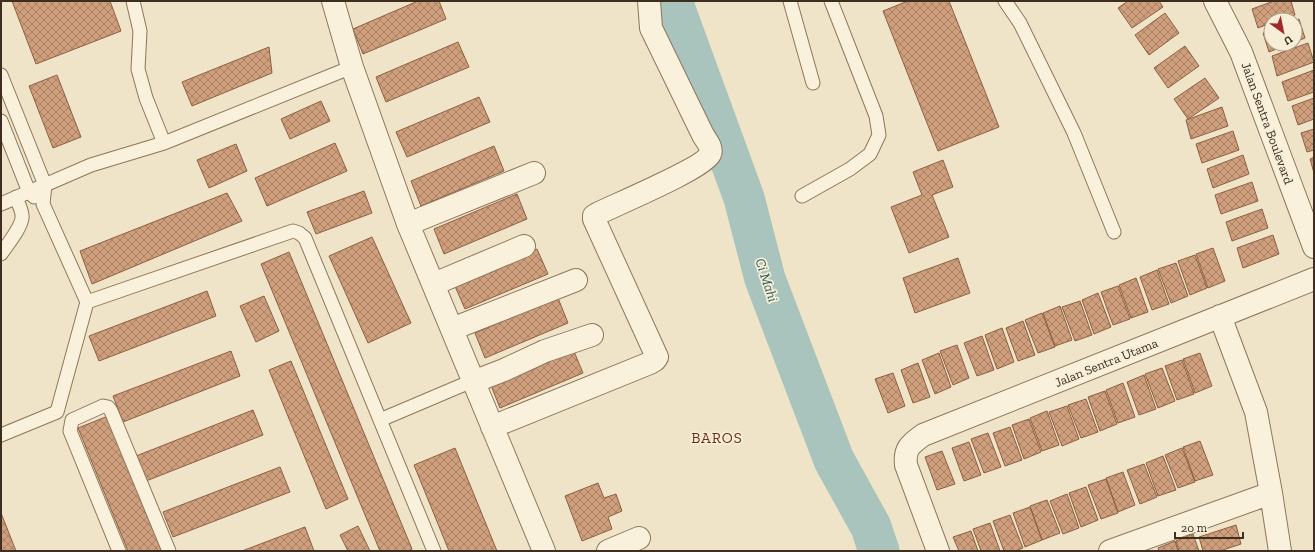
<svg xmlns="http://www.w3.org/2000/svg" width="1315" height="552" font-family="'Zilla Slab',serif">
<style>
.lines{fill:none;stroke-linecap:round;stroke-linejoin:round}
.river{stroke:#a9c4bc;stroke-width:41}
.building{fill:url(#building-cross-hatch);stroke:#8d5f41}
.service-casing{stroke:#8d765c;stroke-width:15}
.minor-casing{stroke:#8d765c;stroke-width:24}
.service{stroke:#faf1dc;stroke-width:13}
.minor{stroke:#faf1dc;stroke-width:22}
.labels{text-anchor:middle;stroke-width:3.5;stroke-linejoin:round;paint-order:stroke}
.street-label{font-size:13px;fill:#3d2e20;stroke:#f7eed8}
.water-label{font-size:14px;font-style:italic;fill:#2f5d5a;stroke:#f7eed8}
.quarter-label{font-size:15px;letter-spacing:1px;fill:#6b2e1e;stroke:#f7eed8}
</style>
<defs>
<pattern id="building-cross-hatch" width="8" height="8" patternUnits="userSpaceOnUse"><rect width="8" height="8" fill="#cf9f7d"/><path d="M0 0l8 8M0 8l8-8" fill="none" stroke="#a98266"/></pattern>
</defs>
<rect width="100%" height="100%" fill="#f0e4c8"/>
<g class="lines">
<path class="river" d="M672,1L744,198L765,279L834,460L871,527L879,551"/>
</g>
<path class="building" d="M12,1H110L121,31L36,64Z
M418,1H439L446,19L363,54L353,29Z
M908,1H949L999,127L938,151L883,11Z
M1128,1H1159L1163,7L1132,28L1118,8Z
M1274,1H1291L1295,15L1280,20H1271V23L1258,28L1252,9Z
M1165,13L1179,33L1149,55L1135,35Z
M1299,19L1305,38L1295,42V21Z
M1271,30V44H1289L1269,52L1263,33Z
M458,42L469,67L386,102L376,77Z
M1308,43L1314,62L1277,76L1272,56Z
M1185,46L1199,66L1168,88L1154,68Z
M269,47L272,73L192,106L182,82Z
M1314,70V92L1288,101L1282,82Z
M57,75L81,137L53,148L29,86Z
M1205,78L1219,98L1188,119L1174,99Z
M479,97L490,122L407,157L396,132Z
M1314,98V119L1298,125L1292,106Z
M321,101L330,121L290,139L281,119Z
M1222,107L1228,126L1191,139L1186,120Z
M1314,129V150L1307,152L1301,133Z
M1233,131L1239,150L1202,163L1196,144Z
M335,143L347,171L267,206L255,178Z
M236,144L247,171L209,188L197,160Z
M494,146L504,171L421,206L411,181Z
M1243,155L1249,174L1213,188L1207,169Z
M1314,157V173L1310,159Z
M943,160L953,187L932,195L949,237L909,253L891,207L922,195L913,172Z
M1252,182L1258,201L1221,214L1215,195Z
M364,191L372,213L316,234L307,212Z
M227,193L242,221L92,284L80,251Z
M517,194L527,219L444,254L434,229Z
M1262,209L1268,228L1232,241L1226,222Z
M1273,235L1279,254L1243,268L1237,248Z
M372,237L411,323L368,343L329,256Z
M1213,248L1225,281L1208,288L1196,254Z
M537,249L548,274L465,309L454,284Z
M289,252L412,549L408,551H380L261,264Z
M1195,255L1207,288L1190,295L1178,261Z
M958,258L970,293L915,313L903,278Z
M1176,263L1188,296L1171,303L1158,269Z
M1157,270L1169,304L1152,310L1140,277Z
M1136,278L1148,312L1131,318L1119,285Z
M1118,286L1130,319L1113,325L1101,292Z
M207,291L216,316L99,361L89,336Z
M1098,293L1111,327L1094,334L1082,300Z
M264,296L279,331L256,342L240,306Z
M558,298L568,323L485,358L475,333Z
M1080,301L1092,335L1075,341L1062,307Z
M1060,306L1072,340L1055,346L1043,313Z
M1042,313L1055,347L1038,353L1025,320Z
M1023,321L1035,355L1018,361L1006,328Z
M1002,328L1014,362L997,369L985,335Z
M982,336L994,370L977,376L964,343Z
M957,345L969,378L953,385L940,351Z
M573,349L583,373L500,408L490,383Z
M231,351L240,376L123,422L113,396Z
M939,353L951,387L935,394L922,360Z
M1200,353L1212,386L1195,393L1183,359Z
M1182,360L1194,394L1177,400L1165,366Z
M291,361L348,499L326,509L269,370Z
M918,363L930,397L913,403L901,370Z
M1162,368L1175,401L1158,408L1145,374Z
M893,373L905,406L888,413L875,379Z
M1144,375L1156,409L1139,415L1127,382Z
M1123,383L1135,417L1118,423L1106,390Z
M1105,391L1117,424L1100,431L1088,397Z
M1086,399L1098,432L1081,438L1068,405Z
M1067,406L1079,439L1062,446L1049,412Z
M253,410L263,435L146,481L136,456Z
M1047,411L1059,445L1042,451L1030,418Z
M108,416L164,551H128L78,428Z
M1029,419L1041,452L1024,459L1012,425Z
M1010,427L1022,460L1005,466L993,433Z
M988,433L1001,467L984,473L971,439Z
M1200,441L1213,475L1195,481L1183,447Z
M969,442L981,475L964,481L952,448Z
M455,448L497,551H449L414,465Z
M1182,448L1195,482L1178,488L1165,455Z
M942,451L955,484L937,490L925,457Z
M1163,456L1176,490L1158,496L1146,463Z
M1144,464L1157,497L1140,504L1127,470Z
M280,467L290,492L173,537L163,512Z
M1123,472L1135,505L1118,512L1106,478Z
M1106,479L1118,513L1101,519L1088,485Z
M598,483L604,498L616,494L622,511L608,517L612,529L582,541L565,496Z
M1086,487L1098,520L1081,527L1069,493Z
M1067,494L1079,528L1063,534L1050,501Z
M1047,500L1060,533L1042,540L1030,506Z
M1030,507L1042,540L1025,547L1013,513Z
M1,513L16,551H1Z
M1010,515L1023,548L1015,551H1004L993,521Z
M990,523L1000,551H981L973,529Z
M1236,525L1241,544L1220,551H1203L1199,537Z
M358,526L370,551H348L340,535Z
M305,527L314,551H242Z
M971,531L978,551H959L953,537Z
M1193,534L1199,551H1179L1176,541Z
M1175,541L1178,551H1159L1158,548Z"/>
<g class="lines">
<defs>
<path id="service" d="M133,1L140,31L138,69L146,98L164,143
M790,1L813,83
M1005,1L1020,23L1074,133L1114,232
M1,75L45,185L43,204L87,302L57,412L1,435
M1,121L29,192L34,197
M802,196L850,169L870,154L879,135L876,116L831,1
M1,204L91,165L164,143L352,67
M1,254C7,245 21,228 22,218C23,211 18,204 16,197
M87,302L293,231L299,233L305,238L434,551
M380,420L472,381
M119,551L70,431L72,420L103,406L108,407L111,411L169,551"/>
<path id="minor" d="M333,1L352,67L408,224L544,551
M1215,1L1241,52L1314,247
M408,224L534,173
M434,284L524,246
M1220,316L1256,412L1271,493L1280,551
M452,329L576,280
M473,382L504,370L545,351L592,335
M492,427L650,363L655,360L657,357L594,219V216L597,214C615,205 704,168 710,154C713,148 706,140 703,135L651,28L649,1
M608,551L639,538
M938,551L906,465C904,448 911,444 923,435L1314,279
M1110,551L1271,493"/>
</defs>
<use href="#service" class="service-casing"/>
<use href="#minor" class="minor-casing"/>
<use href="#service" class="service"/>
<use href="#minor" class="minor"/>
</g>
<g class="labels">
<g class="street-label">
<text transform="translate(1268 123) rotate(70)" y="5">Jalan Sentra Boulevard</text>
<text transform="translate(1106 362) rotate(-22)" y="5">Jalan Sentra Utama</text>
</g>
<g class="water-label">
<text transform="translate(767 280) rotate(72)" y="5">Ci Mahi</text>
</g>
<g class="quarter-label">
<text x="717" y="443">BAROS</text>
</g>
</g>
<rect width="1315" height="552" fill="none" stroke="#3d2e20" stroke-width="4"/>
<g transform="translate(1283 32) rotate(147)"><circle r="19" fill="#f7eed8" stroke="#ada18e"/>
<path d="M0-3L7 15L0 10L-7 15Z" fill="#9e2a2b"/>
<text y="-6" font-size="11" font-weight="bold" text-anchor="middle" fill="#3d2e20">U</text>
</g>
<path d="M1175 532v6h68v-6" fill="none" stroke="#3d2e20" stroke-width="2"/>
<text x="1181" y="532" font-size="12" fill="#3d2e20" stroke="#f7eed8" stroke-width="3" paint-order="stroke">20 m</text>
</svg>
